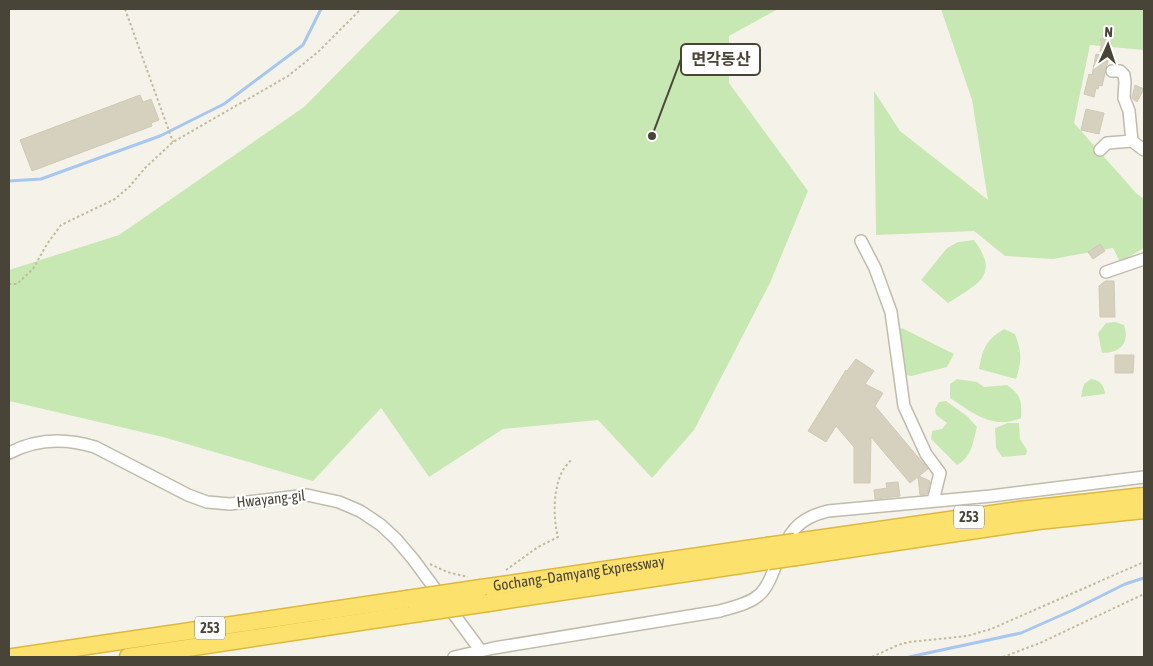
<svg xmlns="http://www.w3.org/2000/svg" width="1153" height="666" font-family="'Asap Condensed','Noto Sans KR',sans-serif">
<style>
.green{fill:#c8e8b3}
.lines{fill:none;stroke-linecap:round;stroke-linejoin:round}
.stream{stroke:#a7c7f0;stroke-width:3}
.building{fill:#d6d0bf;stroke:#d1c9b2}
.minor-casing{stroke:#c0bcac;stroke-width:14}
.highway-casing{stroke:#ddb93b;stroke-width:19}
.path{stroke:#c2ba9d;stroke-width:2;stroke-dasharray:2.5 2.5;stroke-linecap:butt}
.minor{stroke:#fff;stroke-width:11}
.highway{stroke:#fce26d;stroke-width:16}
.highway-bridge-casing{stroke:#ddb93b;stroke-width:19;stroke-linecap:butt}
.highway-bridge{stroke:#fce26d;stroke-width:16}
.labels{text-anchor:middle;stroke-width:4.5;stroke-linejoin:round;paint-order:stroke}
.shield{fill:#fff;stroke:#7f7c74;stroke-width:1}
.shield-label{font-size:14px;font-weight:bold;fill:#484438}
.street-label{font-size:15px;fill:#484438;stroke:#fff}
.leader{fill:none;stroke:#484438;stroke-width:2}
.callout-dot{fill:#484438;stroke:#fff;stroke-width:2}
.callout{fill:#fff;stroke:#484438;stroke-width:2}
.callout-label{font-size:16px;text-anchor:middle;font-weight:bold;fill:#484438}
</style>
<rect width="100%" height="100%" fill="#f5f3e9"/>
<path class="green" d="M401,9H778L729,36V83L808,191L770,283L694,430L652,478L598,420L503,429L429,477L381,408L313,481L163,437L9,401V270L119,235L304,107Z
M941,9H1144V50L1090,45L1074,123L1137,194L1144,199V248L1120,262L1113,248L1053,259L1005,256L974,231L876,235L874,91L900,131L988,200L972,100Z
M974,240C1001,276 977,284 948,303L921,280L947,248L958,242Z
M1115,322L1124,325C1130,344 1120,353 1102,353L1098,333L1106,323Z
M902,328L954,354L947,367L911,376L903,374L898,330Z
M1004,329L1015,334C1022,353 1022,361 1016,379L979,369C983,348 985,341 1004,329Z
M957,379L977,382L984,387L1007,385C1021,395 1022,401 1021,418C993,430 973,413 950,398V384Z
M1091,379C1100,380 1104,385 1105,394L1081,397L1084,384Z
M946,401L967,416L977,427C973,442 972,457 957,465L931,439L932,431L942,429L947,423L936,415L935,409L939,402Z
M1008,423H1019L1020,439L1027,450L1026,455L1002,457L996,448L995,428Z"/>
<g class="lines">
<path class="stream" d="M9,181L41,179L160,136L224,104L303,45L321,9
M909,657L1021,633L1073,610L1125,584L1144,578"/>
</g>
<path class="building" d="M1106,35L1112,44L1100,52L1102,43L1100,40Z
M1096,54L1109,57L1102,86L1099,85L1098,89L1096,88L1094,97L1084,94L1089,74L1092,75Z
M1135,85L1144,89L1137,102L1133,99L1132,97Z
M140,95L143,102L151,99L159,120L151,123L152,126L32,171L20,140Z
M1086,109L1104,113L1099,134L1081,130Z
M1100,244L1105,251L1093,259L1088,252Z
M1105,281H1114L1115,317H1100L1099,286Z
M1115,355H1134L1133,373H1115Z
M856,359L874,371L865,384L883,393L875,406L928,469L919,476L930,481L927,494L920,495L918,477L910,483L871,437L870,483H854V447L836,426L826,442L808,431L846,370L847,371Z
M898,482L900,496L875,499L874,490L887,488L886,483Z"/>
<g class="lines">
<defs>
<path id="minor" d="M1112,71H1120L1124,75L1125,82L1124,98L1129,111L1132,141L1144,150
M1100,150L1107,143L1132,141
M861,241L875,268L891,312L904,406L926,454L940,473L933,501
M1106,272L1144,259
M9,453C37,438 66,438 95,447L188,495L207,502L230,504L307,495L339,502L360,511L381,525L396,539L413,559L481,651
M454,657L494,648L720,611C733,607 749,604 759,595C766,589 770,580 773,572C787,540 790,520 828,511L991,496L1144,477"/>
<g id="highway">
<path d="M795,542L1019,510L1144,496"/>
<path d="M796,557L1038,521L1144,510"/>
<path id="s1" d="M481,588L767,546"/>
<path d="M488,603L768,561"/>
<path d="M13,657L407,599"/>
<path d="M128,657L413,614"/>
</g>
</defs>
<use href="#minor" class="minor-casing"/>
<use href="#highway" class="highway-casing"/>
<path class="path" d="M125,9L173,142
M9,284H17L33,269L47,244L61,225L115,199L130,186L145,168L173,142L288,76L318,52L361,9
M430,564L447,572L468,577
M506,570L538,547L558,537C553,519 553,489 562,472C564,467 569,463 572,459
M872,657L898,645L909,642L967,636L991,629L1144,562
M1003,657L1040,643L1144,594"/>
<use href="#minor" class="minor"/>
<use href="#highway" class="highway"/>
<defs>
<path id="highway-bridge" d="M767,546L795,542
M768,561L796,557
M407,599L481,588
M413,614L488,603"/>
</defs>
<use href="#highway-bridge" class="highway-bridge-casing"/>
<use href="#highway-bridge" class="highway-bridge"/>
</g>
<g class="labels">
<g class="shield">
<rect x="954" y="505.5" width="30" height="23" rx="4"/>
<rect x="195" y="616.5" width="30" height="23" rx="4"/>
</g>
<g class="shield-label">
<text x="969" y="522">253</text>
<text x="210" y="633">253</text>
</g>
<g class="street-label">
<text transform="translate(271 499) rotate(-6)" y="5">Hwayang-gil</text>
<text dy="5" stroke="none"><textPath href="#s1" startOffset="99">Gochang–Damyang Expressway</textPath></text>
</g>
</g>
<path class="leader" d="M652 136L681 59"/>
<circle class="callout-dot" cx="652" cy="136" r="5"/>
<rect class="callout" x="681" y="44" width="79" height="31" rx="5"/>
<g class="callout-label">
<text x="721" y="65">면각동산</text>
</g>
<rect width="1153" height="666" fill="none" stroke="#484438" stroke-width="20"/>
<g transform="translate(1108 45) rotate(3)" stroke="#ffffff" stroke-width="4" paint-order="stroke">
<path d="M0-4L9 19L0 12L-9 19Z" fill="#484438"/>
<text y="-8" font-size="14" font-weight="bold" text-anchor="middle" fill="#484438">N</text>
</g>
</svg>
